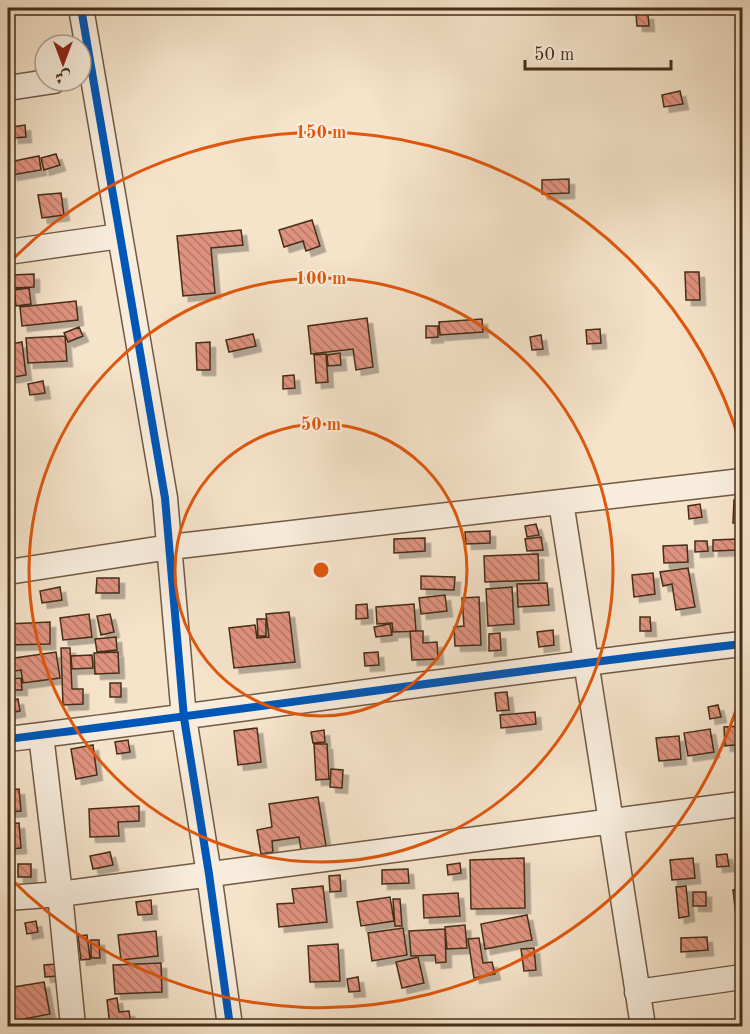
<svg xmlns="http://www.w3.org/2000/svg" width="750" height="1034" font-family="'Old Standard TT',Amiri,serif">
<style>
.building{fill:url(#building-back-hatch);stroke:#442d17;stroke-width:1.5;filter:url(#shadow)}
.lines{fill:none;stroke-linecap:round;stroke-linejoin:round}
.minor-casing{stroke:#705a44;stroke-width:27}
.minor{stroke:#f8eddd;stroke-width:24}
.cycleway-casing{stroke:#f8eddd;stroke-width:11}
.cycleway{stroke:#0057b8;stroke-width:8}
.ring{fill:none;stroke:#e0570d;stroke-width:3}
.centre{fill:#e0570d;stroke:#f8eddd;stroke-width:3}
.ring-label{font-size:18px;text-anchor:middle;font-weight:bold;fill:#e0570d;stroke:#f8eddd;stroke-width:4.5;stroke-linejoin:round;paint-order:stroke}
</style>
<defs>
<pattern id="building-back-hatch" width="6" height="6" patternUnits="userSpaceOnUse" patternTransform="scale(1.5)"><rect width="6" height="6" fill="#df927f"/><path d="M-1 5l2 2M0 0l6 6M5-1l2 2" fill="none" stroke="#b67867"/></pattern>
<filter id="shadow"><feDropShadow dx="5.5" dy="5.5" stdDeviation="0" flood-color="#0004"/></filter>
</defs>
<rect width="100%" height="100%" fill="#f5e3ca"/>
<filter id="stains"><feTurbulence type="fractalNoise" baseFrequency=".00333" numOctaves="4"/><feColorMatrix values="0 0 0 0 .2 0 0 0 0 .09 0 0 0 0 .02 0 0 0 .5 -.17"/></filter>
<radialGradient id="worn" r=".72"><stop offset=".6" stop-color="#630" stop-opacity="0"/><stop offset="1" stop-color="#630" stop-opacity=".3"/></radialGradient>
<path class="building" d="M636,14H648L649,26H637Z
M680,91L683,104L664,107L662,95Z
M25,125L26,137L13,138L12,127Z
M56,154L60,165L44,170L41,158Z
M39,156L41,170L12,175L9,162Z
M569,179V193L542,194V180Z
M61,193L64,215L42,218L38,195Z
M312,220L320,246L306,251L303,241L284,247L279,230Z
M241,230L243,245L211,248L215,293L183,296L177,236Z
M685,272H699L700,300H686Z
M34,274V287L13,288L12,275Z
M29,288L31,304L16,306L14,290Z
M76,301L78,320L22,326L20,307Z
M367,318L373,367L356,370L353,349L311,354L308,326Z
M482,319L483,332L440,335L439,322Z
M426,326H438V337L426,338Z
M79,327L83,336L68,342L64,333Z
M600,329L601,343L587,344L586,330Z
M253,334L256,346L229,352L226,340Z
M541,335L543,349L532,350L530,337Z
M65,336L67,361L28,363L26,338Z
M22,342L26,375L8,378V353H12L11,344Z
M210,342V370H197L196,343Z
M340,353L341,365L328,366L327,355Z
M326,354L328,382L316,383L314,355Z
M294,375L295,388L283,389V376Z
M43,381L45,393L30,395L28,384Z
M734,500H742V523H733Z
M700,504L702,517L689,519L688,506Z
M536,524L539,535L527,537L525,526Z
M490,531V543L466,544L465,532Z
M541,537L543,550L527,551L525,539Z
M425,538V551L394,553V539Z
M738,539L739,550L713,551V540Z
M695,541H707L708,551L695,552Z
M687,545L688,562L664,563L663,546Z
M538,554L539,580L485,582L484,556Z
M688,568L695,607L676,610L672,584L663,586L660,572Z
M653,573L655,594L634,597L632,575Z
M421,576L455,577L454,590L421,589Z
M97,578H119V593H96Z
M547,583L549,605L518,607L517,584Z
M60,587L62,600L42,603L40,591Z
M512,587L514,624L488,626L486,589Z
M445,595L447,611L421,614L419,598Z
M479,597L481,645L455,646L454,627L464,626L462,598Z
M367,604L368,618L356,619V605Z
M414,604L416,631L393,632L392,623L377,624L376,607Z
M289,612L295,662L234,668L229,628L255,625L257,638L269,637L266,614Z
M89,614L92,637L63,640L60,618Z
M110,614L114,632L101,635L97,616Z
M640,617H650L651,631H640Z
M257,619H266V636H258Z
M50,622V644L8,645V624Z
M390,624L392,635L376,637L374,627Z
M553,630L554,645L539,647L537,632Z
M410,631H423V643L437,642L438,659L412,660Z
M500,633L501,650L489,651V634Z
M116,637L117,650L97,652L95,639Z
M61,648H70L72,689H83V704L63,705Z
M56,652L60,678L23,683L21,670L8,672V659Z
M118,652L119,673L95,674L94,653Z
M378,652L379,665L365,666L364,653Z
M92,655L93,668L72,669L71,656Z
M21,678L22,690H11L10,679Z
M110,683H121V697H110Z
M507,692L509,710L497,711L495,693Z
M18,699L20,711L10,713L8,701Z
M718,705L721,717L710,719L708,707Z
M535,712L536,724L501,728L500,715Z
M742,726V744L725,746L724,727Z
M257,728L261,762L238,765L234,731Z
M710,729L714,752L688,756L684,733Z
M324,730L325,742L313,743L311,732Z
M679,736L681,759L659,761L656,738Z
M128,740L130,752L117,754L115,742Z
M314,744H327L329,779L316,780Z
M93,745L97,775L76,779L71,749Z
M331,769L343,770L342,788L330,787Z
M19,789L21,811L8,812V790Z
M318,797L326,846L301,850L299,837L272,841L273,852L261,854L257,830L272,827L269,804Z
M139,806V821L118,822L119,836L90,837L89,809Z
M19,823L21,848L8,849V824Z
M110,852L113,865L93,869L90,856Z
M727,854L729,866L717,867L716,855Z
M524,858L525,908L471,909L470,860Z
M693,858L695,878L672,880L670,860Z
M460,863L461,873L448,875L447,865Z
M18,864H31V877H18Z
M408,869L409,883L382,884V870Z
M340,875L341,891L330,892L329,876Z
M323,886L327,922L279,927L277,904L294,903L292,889Z
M686,886L689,916L679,918L676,887Z
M742,889V915L736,916L733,890Z
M693,892H706V906H693Z
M458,893L460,916L424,918L423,895Z
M390,897L394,921L361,926L357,902Z
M393,899H400L402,926H395Z
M151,900L152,914L138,915L136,902Z
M527,915L532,940L485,949L481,924Z
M36,921L38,932L27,934L25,923Z
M465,925L467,948L447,949L445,927Z
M403,928L407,955L372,961L368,933Z
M445,929L446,962L436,963L435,955L411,956L409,931Z
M156,931L158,956L121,960L118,935Z
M87,935L90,959L81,960L78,936Z
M707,937L708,950L681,952V938Z
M479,938L483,963L492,962L495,974L474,978L468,939Z
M91,940H99L100,958H91Z
M338,944L340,981L310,982L308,946Z
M534,948L536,970L524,971L521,949Z
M418,957L424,983L402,988L396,962Z
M69,963L70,975L45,977L44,965Z
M161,963L162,992L115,994L113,965Z
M358,977L360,991L349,992L347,979Z
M44,982L50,1014L8,1022V988Z
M117,998L119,1012L129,1011L131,1025L110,1026L107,1000Z"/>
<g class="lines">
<defs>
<path id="minor" d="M81,8L165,498L184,718L209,874L230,1026
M8,88L54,81
M8,252L120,236
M561,502L643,1026
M8,572L170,547L742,481
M41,735L60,894L73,1026
M8,739C253,709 497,672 742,644
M8,898L60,894L742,804
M637,992L742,977"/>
</defs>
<use href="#minor" class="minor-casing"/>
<use href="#minor" class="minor"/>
<defs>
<path id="cycleway" d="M81,8L165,498L184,718L209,874L230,1026
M8,739C253,709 497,672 742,644"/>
</defs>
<use href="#cycleway" class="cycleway-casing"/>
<use href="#cycleway" class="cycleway"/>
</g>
<g class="ring">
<circle cx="321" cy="570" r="146"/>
<circle cx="321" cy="570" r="292"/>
<path d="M742 691A438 438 0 0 1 9 877M9 263A438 438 0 0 1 742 449"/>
</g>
<circle cx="321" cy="570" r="9" class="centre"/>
<g class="ring-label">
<text x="321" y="138">150 m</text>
<text x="321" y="284">100 m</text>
<text x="321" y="430">50 m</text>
</g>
<rect width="750" height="1034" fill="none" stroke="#f5e3ca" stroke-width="30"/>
<rect x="9" y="9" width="732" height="1016" fill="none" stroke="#442d17" stroke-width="3"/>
<rect x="15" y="15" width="720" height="1004" fill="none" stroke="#442d17" stroke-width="1.5"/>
<g transform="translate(63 63) rotate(180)"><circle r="28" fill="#f8eddd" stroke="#b0a08e" stroke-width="1.5"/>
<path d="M0-4.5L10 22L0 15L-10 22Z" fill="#8f2418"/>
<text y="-9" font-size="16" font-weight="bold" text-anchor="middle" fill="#442d17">ش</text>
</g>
<path d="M525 60v9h146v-9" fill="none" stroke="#442d17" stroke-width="3"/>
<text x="534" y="60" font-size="18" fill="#442d17" stroke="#f8eddd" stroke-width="4.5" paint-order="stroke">50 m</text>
<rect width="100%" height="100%" filter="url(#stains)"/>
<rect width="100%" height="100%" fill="url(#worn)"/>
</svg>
